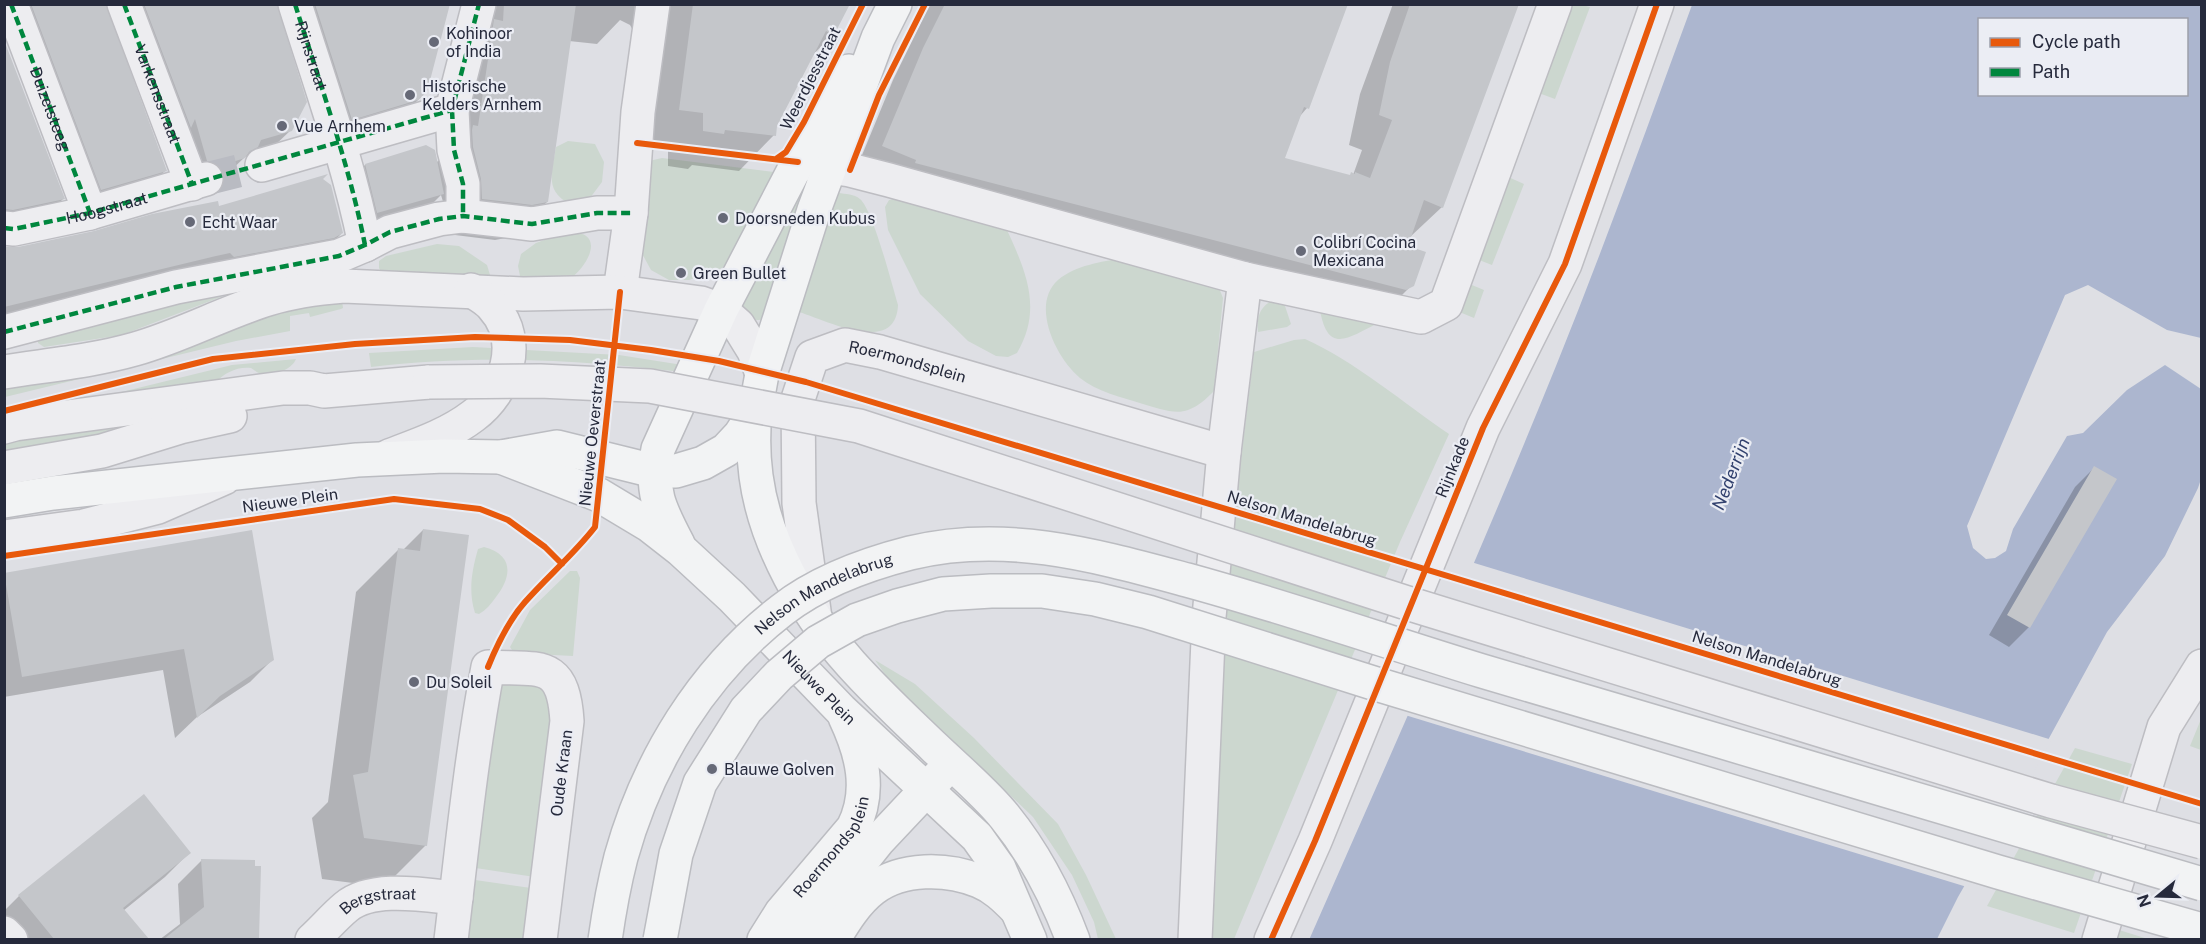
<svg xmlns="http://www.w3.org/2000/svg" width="2206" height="944" font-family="'Public Sans',sans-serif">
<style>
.green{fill:#ccd7cf}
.water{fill:#acb6cf;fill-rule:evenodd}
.pier{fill:#dedfe4}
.shadow{fill:#0003}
.building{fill:#c4c6ca}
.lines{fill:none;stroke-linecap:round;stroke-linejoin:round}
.minor-tunnel{stroke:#b9bbc2;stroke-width:33;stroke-dasharray:33 16;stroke-linecap:butt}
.minor-casing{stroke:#bdbdc2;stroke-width:36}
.major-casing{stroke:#bbbcc1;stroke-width:36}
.minor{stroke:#ededf0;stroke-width:33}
.major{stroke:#f2f3f4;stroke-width:33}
.minor-bridge-casing{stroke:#bdbdc2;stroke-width:36;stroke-linecap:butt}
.major-bridge-casing{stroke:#bbbcc1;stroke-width:36;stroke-linecap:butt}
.minor-bridge{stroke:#ededf0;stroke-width:33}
.major-bridge{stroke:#f2f3f4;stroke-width:33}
.quiet{stroke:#00873e;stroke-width:4.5;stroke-dasharray:9 4.5;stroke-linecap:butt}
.cycleway-casing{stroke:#ebedf4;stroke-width:10}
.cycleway{stroke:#e8590c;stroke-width:6}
.poi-dot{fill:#666977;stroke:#ebedf4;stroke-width:2}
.labels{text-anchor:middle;stroke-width:4.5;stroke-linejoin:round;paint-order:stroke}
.poi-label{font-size:16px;fill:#262a3c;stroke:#ebedf4;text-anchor:start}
.street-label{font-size:16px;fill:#262a3c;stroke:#ebedf4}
.water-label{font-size:18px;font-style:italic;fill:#32416e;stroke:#ebedf4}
</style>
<rect width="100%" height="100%" fill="#dedfe4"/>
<path class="green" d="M1570,5H1582L1590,7L1555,99L1536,92Z
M568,141L595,144L604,162L602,182L590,198L570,204C544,191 552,171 556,147Z
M662,158L782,173L744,248L722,268L689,280H669L651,270L639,248L649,161Z
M1506,176L1524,184L1492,265L1474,258Z
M838,193C846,194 854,194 860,199C873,210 892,285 898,305C896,356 828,321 799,312Z
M799,195H803L765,318C753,324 748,316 740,308L794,199Z
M898,198L1006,228C1026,271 1043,309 1017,353L1008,357L996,356L968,341L920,294L888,230L885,207L889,200Z
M566,232C607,230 590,264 569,280L529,282L520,276L518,266L521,254L536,243Z
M437,244L459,246L487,265L490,275L477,282L383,275L379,268V261L386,256Z
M1123,258L1219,288L1223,298L1214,391C1206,399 1199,406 1188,410C1175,415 1157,408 1143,404C1122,397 1097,392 1080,378C1056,358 1030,305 1058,280C1076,265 1101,262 1123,258Z
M257,283L122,335L44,347L38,343V337Z
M1467,283L1484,290L1474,318L1457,311Z
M1282,297L1291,324L1287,327L1258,332C1256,312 1263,302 1282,297Z
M342,300L343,308L341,309L310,317L309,313L290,316V331L236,341L5,397V384L261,315Z
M1319,305L1380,322C1346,339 1327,356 1319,305Z
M1305,339C1353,360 1405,404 1449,434L1400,542L1234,939L1211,940C1221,848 1216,757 1221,666C1227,561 1242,456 1254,352L1294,340Z
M473,347L619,355L689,366V373C583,360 477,354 371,367L369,353Z
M296,359C292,370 270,378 259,373C256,372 253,369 251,368C238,366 224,373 216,382L101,397L232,365Z
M115,421L119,435L5,458V436Z
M484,547C514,555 512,576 496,597C491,604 486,610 479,614L475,613C468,591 472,570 478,549Z
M570,571H577L580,578L573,656L514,653L510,647L530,610Z
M875,660L915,684L974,738L1058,824L1086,875L1116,939H1098L1094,922L1072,875L1033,817L889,680Z
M506,682H538L554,705L535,877L469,867L495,689Z
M2201,719V750L2190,746Z
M2075,748L2132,764L2074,933L1987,906Z
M468,879L531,888L524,939L460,940Z
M2119,930L2148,939L2115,940Z"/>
<path class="water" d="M1692,5H2201V338L2167,330L2088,285L2065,295L1967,526L1973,548L1986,559L1995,558L2006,551L2013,529L2067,436L2083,433L2127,390L2165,365L2201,389V479L2198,488L2165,556L2107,632L2048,740L1958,897L1937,939L1309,940C1393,749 1478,559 1556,366C1604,247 1648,125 1692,5ZM1980,20H2186V94H1980Z"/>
<path class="pier" d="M1471,562L2052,740L1967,887L1405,715Z"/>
<path class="shadow" d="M4,4H104L165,171L146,189L82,208Z
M109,4H275L291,130L271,149L245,157L225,176L200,185Z
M281,4H449L426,92L407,111L333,138Z
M470,4H776L833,34L812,56L776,125L774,135L739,171L692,165L688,169L668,166V148L644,145L636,36L630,25L620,20L597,44L569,41L547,202L511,237L495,240L447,234V215L441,195L418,218L353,237L341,189L365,165L436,163L444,155Z
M930,4H1347L1307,108L1300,116L1283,159L1349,176L1353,175L1362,150L1349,145L1360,94L1393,4H1518L1442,207L1410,237L1407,247L1412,285L1381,316L853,177L893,80Z
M4,44L63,199L44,218L4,226Z
M321,180L341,234L322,253L4,322V248L18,249L218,208Z
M2094,468L2114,479L2029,627L2009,647L1989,635L2075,487Z
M423,530L426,845L384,887L322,879L312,818L328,802L356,592L398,550H403Z
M4,575L272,660L250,682L197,717L175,738L163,670L4,697Z
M189,853L165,877L123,911L147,940H10L4,932V911L19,896Z
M202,860L257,938L256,940H159L180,924L178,884Z"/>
<path class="building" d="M31,4H106L167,171L101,190Z
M144,4H277L307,102L292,131L261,140L258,147L249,152L245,158L220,166L207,161L195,119L191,128Z
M315,4H450L427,92L418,100L352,120Z
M504,4H576L548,202L532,205L482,199L481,179L473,147L472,130L473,125L478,126L494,19L503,21Z
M693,4H850L834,35L826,31L777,126L776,136L725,130L724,134L703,131V113L679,110Z
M945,4H1348L1309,109L1304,107L1285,158L1350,175L1351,172L1355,174V172L1370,178L1392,120L1379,115L1390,62L1410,4H1519L1443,208L1424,200L1408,246L1426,252L1414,286L1406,290L915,163L916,160L882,146L923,48Z
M4,40L65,199L13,210L4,209Z
M426,145L435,150L444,194L377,213L365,164Z
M328,174L323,179L331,185L343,233L334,238L234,257L230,253L216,256L4,307V247H18L94,231L152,214L218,201L219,206Z
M2094,466L2117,479L2030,628L2007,615Z
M423,529L469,535L427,846L364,838L353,775L368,772L398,548L420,551Z
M252,530L274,660L220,696L197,718L184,649L22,677L4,573Z
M144,794L191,853L123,908L149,939H54L18,895Z
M201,859L255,860V866H261L259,939H164L204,907Z"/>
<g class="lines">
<path class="minor-tunnel" d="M206,179L262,165"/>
<defs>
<g id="minor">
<path id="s1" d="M11,4L90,213"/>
<path d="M124,4L192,184"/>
<path d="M295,4C320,84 349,164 365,245"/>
<path d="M452,110L454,150L463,184V216"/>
<path d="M802,163L850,170L889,180L1245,279L1421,317L1446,304L1555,4"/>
<path d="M262,165L452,110L479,4"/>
<path d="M4,228L14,229L90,213L206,179"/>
<path d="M620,292L631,213L638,112L653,4"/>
<path d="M4,332L176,287L339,256L365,245L390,232L439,219L463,216L532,224L597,213H631"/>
<path d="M4,372C48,365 93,361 135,349C181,336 223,313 268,299C293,291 318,288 344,286L523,294L620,292L701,303L721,310L738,325L754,351L762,374"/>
<path d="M4,427L15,424L283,388H310L324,391L429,382"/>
<path d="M389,456C418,445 448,435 473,416C506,392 524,341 493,307C488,300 478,295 471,290"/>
<path d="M4,468L102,451L180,427L230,416"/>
<path d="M4,537L84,526L158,507L224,478"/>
<path id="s2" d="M815,618L799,503L798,399L812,357L845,345L880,352L1224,452"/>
<path d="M4,933L11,940"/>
<path id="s3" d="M312,940C324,929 334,917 346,907C372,885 425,895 456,898"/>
<path d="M451,940C462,848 471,757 488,667C540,670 563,659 567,721L540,940"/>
<path d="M1195,940L1209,617L1224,452L1245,279"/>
<path d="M1271,940L1315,841L1483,428L1565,264L1657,4"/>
<path d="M2099,940L2164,727L2202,666"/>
</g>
<g id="major">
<path d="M755,412C753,434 753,454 756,476C765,544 805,613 851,664C877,693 906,720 934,747C956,768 987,794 1005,817C1035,854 1056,895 1073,940"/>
<path id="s4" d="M501,457L599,495L649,525L681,550L732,597L841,710L977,837L999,868L1030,940"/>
<path d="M4,501L53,493L357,460L444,456L501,457L557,447L654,471H676L703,463L726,450L740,435L755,412L762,374L814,210L878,38L895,4"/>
<path d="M678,544C659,508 650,491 658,449L721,310L809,141L849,71"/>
<path id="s5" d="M764,940L781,913L853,828C872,791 862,753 845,717"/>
<path d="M799,940L878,841L942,773"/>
<path d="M833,940C844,922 856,902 873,889C902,867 947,868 979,881C994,887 1005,898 1016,909"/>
</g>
</defs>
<use href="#minor" class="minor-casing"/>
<use href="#major" class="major-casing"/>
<use href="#minor" class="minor"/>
<use href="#major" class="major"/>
<defs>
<path id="minor-bridge" d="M429,382L540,381L650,386L859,426L1407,603L2051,801L2202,842"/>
<g id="major-bridge">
<path id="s6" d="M605,940C609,912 614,884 621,857C648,760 703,671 782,610C818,582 867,564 910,553C1006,530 1094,555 1187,580C1286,607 1384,641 1482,671C1722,742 1962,812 2202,884"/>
<path d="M660,940L676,854L700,783L746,710L779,675L818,642L857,620L897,606L943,594L991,591H1042L1095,599L1148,612L1373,683L1998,872L2202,930"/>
</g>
</defs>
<use href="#minor-bridge" class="minor-bridge-casing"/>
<use href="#major-bridge" class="major-bridge-casing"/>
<use href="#minor-bridge" class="minor-bridge"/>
<use href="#major-bridge" class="major-bridge"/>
<g class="quiet">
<path d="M11,4L90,213"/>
<path id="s7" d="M124,4L192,184"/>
<path id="s8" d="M295,4C320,84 349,164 365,245"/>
<path d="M452,110L454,150L463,184V216"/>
<path id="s9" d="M4,228L14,229L90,213L452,110L479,4"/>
<path d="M4,332L176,287L339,256L365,245L390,232L439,219L463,216L532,224L597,213H631"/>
</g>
<defs>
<path id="cycleway" d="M637,143L798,162
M776,159L786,152L804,122L863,4
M850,170L879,95L925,4
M4,411L213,359L355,344L475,337L570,340L651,350L719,361L806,382L2202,804
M4,556L394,499L480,509L508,520L545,547L562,564
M488,667C497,645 509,620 525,602C548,576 574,554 595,527L620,292
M1271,940L1315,841L1483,428L1565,264L1657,4"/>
</defs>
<use href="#cycleway" class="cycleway-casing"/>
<use href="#cycleway" class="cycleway"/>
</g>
<g class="poi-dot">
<circle cx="434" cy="42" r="6"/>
<circle cx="410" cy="95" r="6"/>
<circle cx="282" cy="126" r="6"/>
<circle cx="723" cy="218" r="6"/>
<circle cx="190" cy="222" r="6"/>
<circle cx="1301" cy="251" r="6"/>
<circle cx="681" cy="273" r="6"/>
<circle cx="414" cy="682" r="6"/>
<circle cx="712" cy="769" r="6"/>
</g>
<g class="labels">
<g class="poi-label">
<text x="446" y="39">Kohinoor<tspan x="446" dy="18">of India</tspan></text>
<text x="422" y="92">Historische<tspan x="422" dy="18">Kelders Arnhem</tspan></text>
<text x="294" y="132">Vue Arnhem</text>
<text x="735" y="224">Doorsneden Kubus</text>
<text x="202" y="228">Echt Waar</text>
<text x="1313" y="248">Colibrí Cocina<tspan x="1313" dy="18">Mexicana</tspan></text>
<text x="693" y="279">Green Bullet</text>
<text x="426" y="688">Du Soleil</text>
<text x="724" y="775">Blauwe Golven</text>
</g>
<g class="street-label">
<text dy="6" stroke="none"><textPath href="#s8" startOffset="54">Rijnstraat</textPath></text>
<text transform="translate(810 78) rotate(-63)" y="6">Weerdjesstraat</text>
<text dy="6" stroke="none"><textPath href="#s7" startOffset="96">Varkensstraat</textPath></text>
<text dy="6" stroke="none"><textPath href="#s1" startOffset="112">Duizelsteeg</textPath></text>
<text dy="6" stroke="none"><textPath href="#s9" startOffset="105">Hoogstraat</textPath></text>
<text dy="6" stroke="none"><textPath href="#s2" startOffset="364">Roermondsplein</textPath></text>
<text transform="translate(592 433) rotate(-84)" y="6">Nieuwe Oeverstraat</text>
<text transform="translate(1452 467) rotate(-68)" y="6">Rijnkade</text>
<text transform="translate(290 500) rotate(-8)" y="6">Nieuwe Plein</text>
<text transform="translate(1302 518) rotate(17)" y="6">Nelson Mandelabrug</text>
<text dy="6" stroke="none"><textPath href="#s6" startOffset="429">Nelson Mandelabrug</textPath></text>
<text transform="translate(1767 658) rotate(17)" y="6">Nelson Mandelabrug</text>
<text dy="6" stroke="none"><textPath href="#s4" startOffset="399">Nieuwe Plein</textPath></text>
<text transform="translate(561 773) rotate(-83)" y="6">Oude Kraan</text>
<text dy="6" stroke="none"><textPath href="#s5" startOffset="116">Roermondsplein</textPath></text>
<text dy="6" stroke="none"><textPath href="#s3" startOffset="81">Bergstraat</textPath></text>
</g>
<g class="water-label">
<text transform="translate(1731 474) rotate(-69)" y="6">Nederrijn</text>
</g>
</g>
<rect width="2206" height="944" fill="none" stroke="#262a3c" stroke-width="12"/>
<rect x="1978" y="18" width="210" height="78" fill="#ebedf4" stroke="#9c9faa" stroke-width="1.5"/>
<rect x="1990" y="38" width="30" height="9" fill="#e8590c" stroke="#9c9faa" stroke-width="1.5"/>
<text x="2032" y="48" font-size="18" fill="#262a3c">Cycle path</text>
<rect x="1990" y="68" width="30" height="9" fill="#00873e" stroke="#9c9faa" stroke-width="1.5"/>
<text x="2032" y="78" font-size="18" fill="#262a3c">Path</text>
<g transform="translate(2158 896) rotate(251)" stroke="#ebedf4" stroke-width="4.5" paint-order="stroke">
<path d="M0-4.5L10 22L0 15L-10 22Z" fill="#262a3c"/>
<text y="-9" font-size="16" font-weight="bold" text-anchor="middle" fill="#262a3c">N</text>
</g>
</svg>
